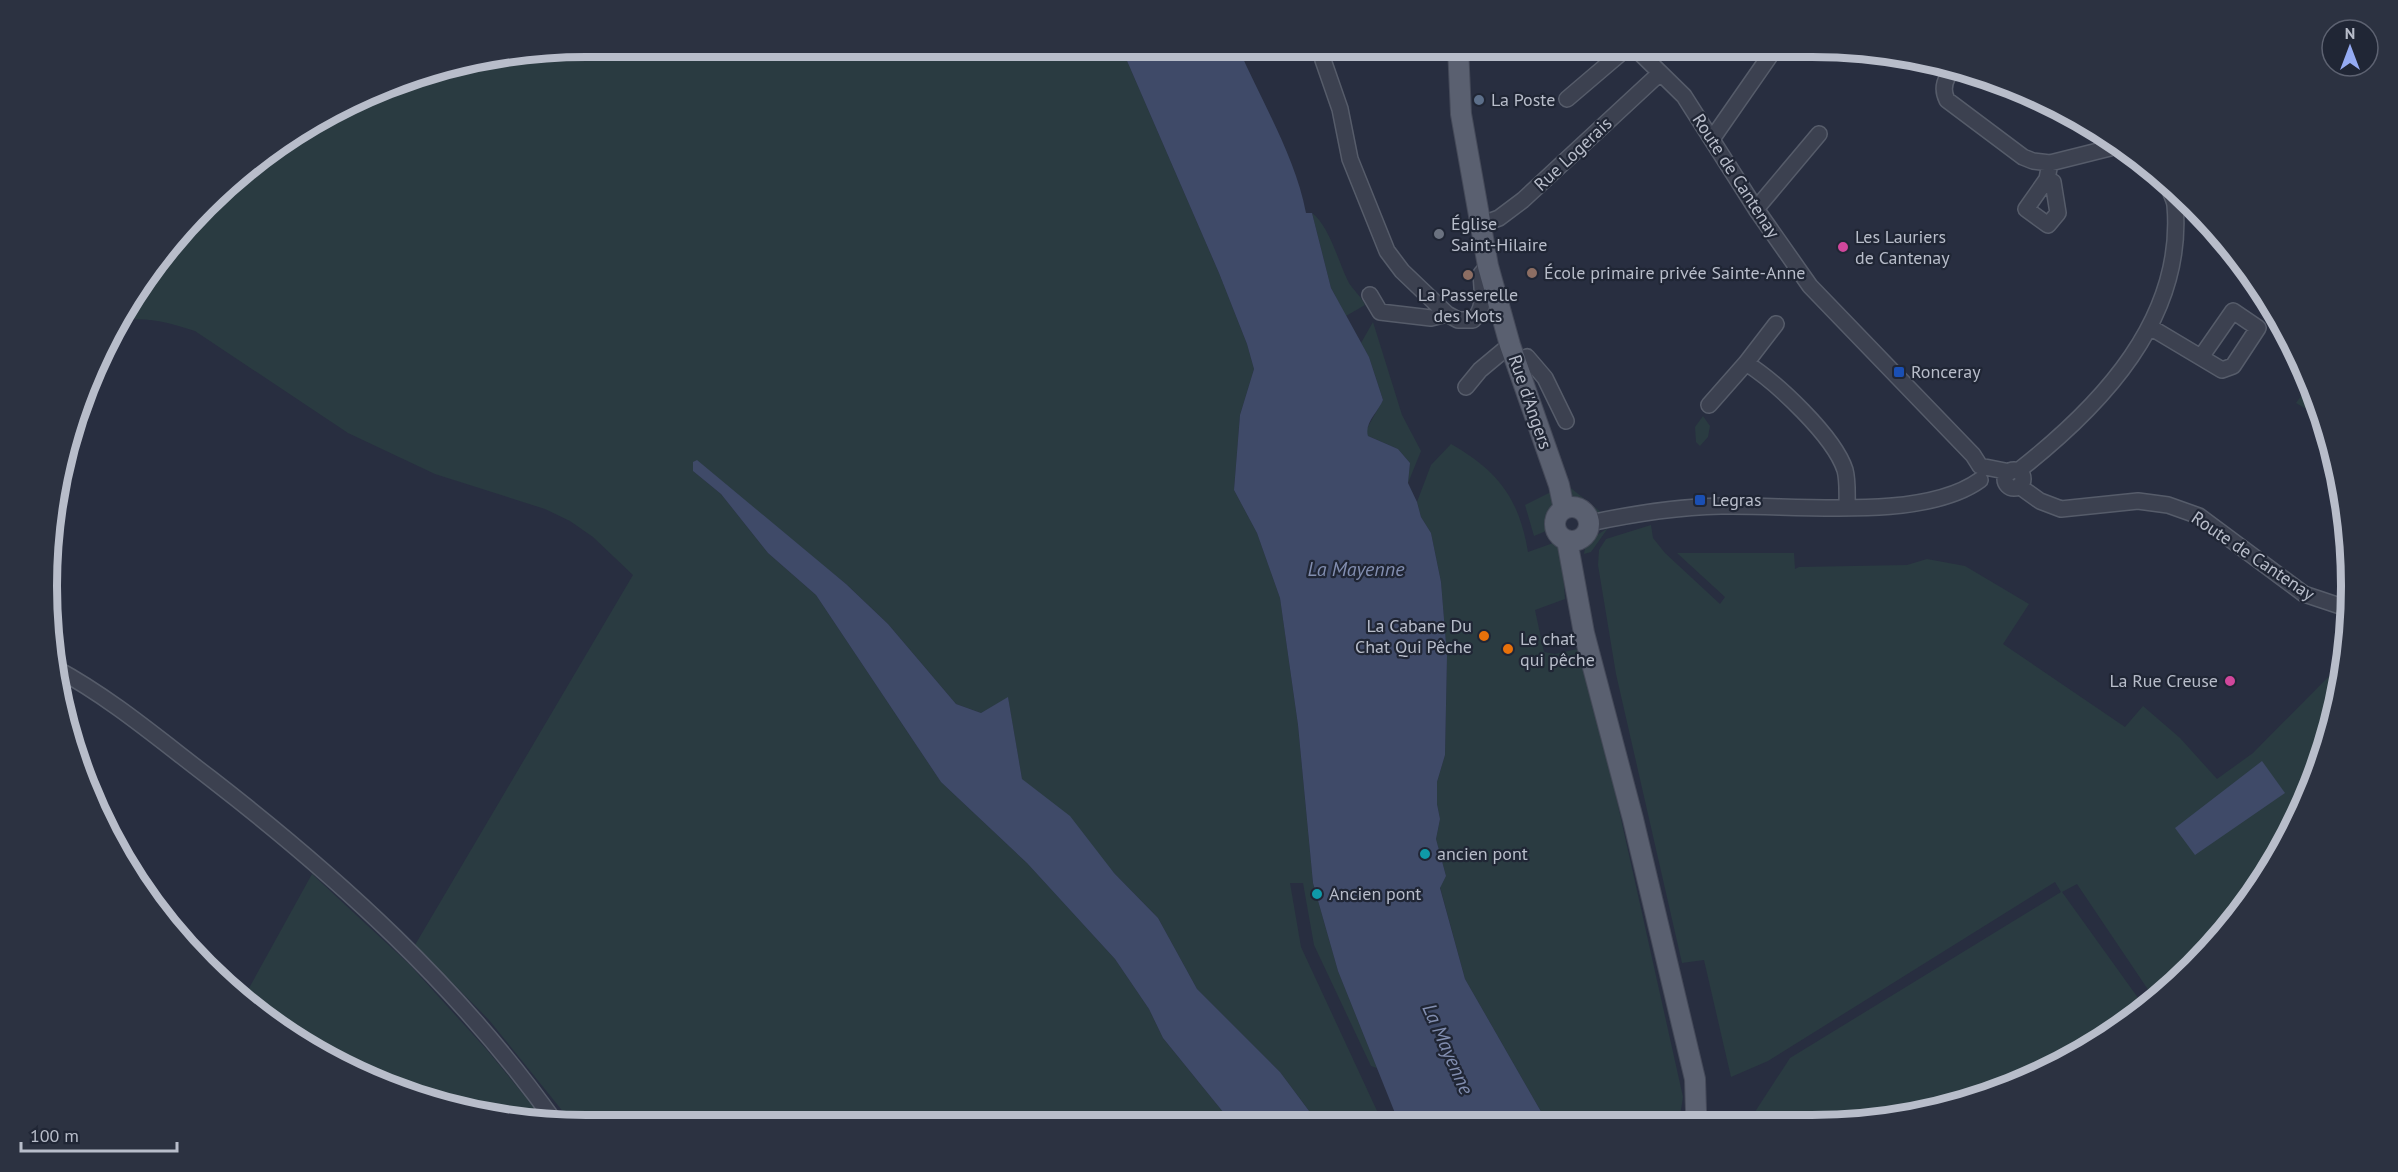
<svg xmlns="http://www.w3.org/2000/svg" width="2398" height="1172" font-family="'PT Sans',sans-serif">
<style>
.green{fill:#2a3b41}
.water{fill:#3f4a68}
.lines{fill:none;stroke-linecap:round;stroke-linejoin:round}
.minor-casing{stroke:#565c6a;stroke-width:18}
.major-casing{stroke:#454a59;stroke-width:22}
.minor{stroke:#3c4150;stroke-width:15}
.major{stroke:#5a6070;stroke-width:20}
.service-dot{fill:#5c6f8a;stroke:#202635;stroke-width:2}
.worship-dot{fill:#6b7280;stroke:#202635;stroke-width:2}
.hotel-dot{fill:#d1479c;stroke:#202635;stroke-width:2}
.education-dot{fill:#8d6e63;stroke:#202635;stroke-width:2}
.transit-dot{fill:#1a4fb4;stroke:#202635;stroke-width:2}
.food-dot{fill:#e8710a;stroke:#202635;stroke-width:2}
.culture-dot{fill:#0f9aa8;stroke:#202635;stroke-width:2}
.labels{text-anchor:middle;stroke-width:4.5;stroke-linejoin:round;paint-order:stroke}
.poi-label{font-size:18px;fill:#b8bdca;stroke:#202635;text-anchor:start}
.street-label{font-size:18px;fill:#b8bdca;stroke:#202635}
.water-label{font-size:20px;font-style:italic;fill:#828eb0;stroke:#202635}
.rim{fill:none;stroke:#b8bdca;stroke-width:8}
</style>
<rect width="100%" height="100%" fill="#282e40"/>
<path class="green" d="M586,47H1121L1219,273L1247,344L1254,369L1240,415L1234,490L1257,533L1280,598L1298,725L1313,883L1338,971L1377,1068L1371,1066L1314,945L1303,883H1290L1301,947L1378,1113L1399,1123H1318L1280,1072L1197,989L1158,918L1022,779L1008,698L981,713L956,704L888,624L846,584L759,514L693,471L721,494L768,553L816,595L941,782L1027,863L1115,959L1149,1009L1163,1038L1232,1123L573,1124L489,1020L415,945L633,575L593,537L570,521L545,509L435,474L348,433L195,331C169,323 147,316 119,321L137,287L257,158L412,75Z
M1312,213C1329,225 1339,264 1349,283C1354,291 1361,296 1365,305L1346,316L1331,288Z
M1373,322L1402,415L1421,451L1408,483L1410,463L1398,449L1368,436L1366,430L1383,400L1369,357L1361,343Z
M2311,382L2322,418L2296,403Z
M1703,416L1710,426L1708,437L1700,446L1696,442L1695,427Z
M1451,444C1498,471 1519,498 1528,552L1556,542L1562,555L1565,599L1535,610L1544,652L1555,654L1577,649L1586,662L1683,1097L1679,1122H1547L1465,979L1440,887L1446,876L1436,839L1440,819L1437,804V782L1445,755L1447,656L1441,582L1431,533L1421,517L1417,502L1431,465Z
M1567,485L1602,513C1586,510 1572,501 1567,485Z
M1553,491L1555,501L1551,529L1534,536L1525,505Z
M1651,525L1653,538L1665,553L1720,604L1725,597L1677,553H1794L1795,569L1799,567L1907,565L1927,559L1965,566L2029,604L2003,644L2125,727L2143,706L2180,738L2217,779L2253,753L2344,661L2341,692L2310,793L2240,915L2155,1000L2077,884L2062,892L2146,1009L2141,1014L2019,1084L1883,1121H1749L1790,1058L2061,892L2055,882L1768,1061L1731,1077L1704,960L1682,963L1616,674L1598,565L1599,550L1606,539Z
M1608,528L1591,552L1584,554L1586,542Z
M312,874L409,964L487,1050L546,1122L480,1115L379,1084L287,1035L243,999Z"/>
<path class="water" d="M1121,47H1238C1261,101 1295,155 1306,213H1312L1331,288L1369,357L1383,400C1378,412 1364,423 1368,436L1398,449L1410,463L1408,483L1417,502L1421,517L1431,533L1441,582L1447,656L1445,755L1437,782V804L1440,819L1436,839L1446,876L1440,888L1465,979L1547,1122L1399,1123L1338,971L1313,883L1298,725L1280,598L1257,533L1234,490L1240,415L1254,369L1247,344L1219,273Z
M697,460L846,584L888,624L956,704L981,713L1008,697L1022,779L1070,816L1114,873L1158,918L1197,989L1280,1072L1318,1123H1232L1163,1038L1149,1009L1115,959L1027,863L941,782L816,595L768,553L721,494L693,471V462Z
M2262,761L2285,793L2195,855L2175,828Z"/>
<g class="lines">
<defs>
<path id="minor" d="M1322,47L1323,60L1340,109L1350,159L1387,251L1402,271L1447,314L1458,320H1473C1486,308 1482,290 1481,274L1488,266
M1634,47L1684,96L1756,209L1810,286L1973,455L1980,466
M1955,68C1945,77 1941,88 1947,100L2023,157L2033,161L2050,163L2110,148L2119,143
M1567,99L1628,47
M1712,139L1776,47
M2047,179L2053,182L2058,213L2048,225L2026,209L2047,179L2050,163
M1756,209L1819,134
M1480,225L1499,218L1523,200L1659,74
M1370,295L1380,312L1431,318L1447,314
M2150,327L2222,370L2233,366L2258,328L2233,311L2201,357
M1517,361L1527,357L1545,378L1566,421
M1746,363L1776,324
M1466,387L1480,370L1510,345
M1709,405L1746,363C1776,382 1834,436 1845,470C1848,481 1847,496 1847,507
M1980,466L2010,472
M2005 479a9 9 0 1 1 18 0a9 9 0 1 1-18 0Z
M2018,471C2101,406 2185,319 2175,205C2174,198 2169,191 2168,183
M2019,486L2040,501L2061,509L2138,501L2168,505L2199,516L2304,594L2349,609
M1590,523C1632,514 1677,507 1721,506C1792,504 1922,522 1980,480
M55,668C111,698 160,740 210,778C339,878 460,988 555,1122"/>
<path id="major" d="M1458,47L1461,114L1488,266L1510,345L1559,485L1564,509
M1555 524a17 17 0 1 1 34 0a17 17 0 1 1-34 0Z
M1567,540L1584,633L1633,819L1695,1079L1696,1111L1694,1122"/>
</defs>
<use href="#minor" class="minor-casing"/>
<use href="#major" class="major-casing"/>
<use href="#minor" class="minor"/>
<use href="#major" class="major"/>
</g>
<circle class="service-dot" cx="1479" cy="100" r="6"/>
<circle class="worship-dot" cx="1439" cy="234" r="6"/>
<g class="hotel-dot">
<circle cx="1843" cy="247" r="6"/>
<circle cx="2230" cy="681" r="6"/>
</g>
<g class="education-dot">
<circle cx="1532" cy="273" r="6"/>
<circle cx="1468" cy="275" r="6"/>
</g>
<g class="transit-dot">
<rect x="1893" y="366" width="12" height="12" rx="3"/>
<rect x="1694" y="494" width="12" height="12" rx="3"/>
</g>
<g class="food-dot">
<circle cx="1484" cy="636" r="6"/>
<circle cx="1508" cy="649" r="6"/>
</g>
<g class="culture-dot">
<circle cx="1425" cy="854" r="6"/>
<circle cx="1317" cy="894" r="6"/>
</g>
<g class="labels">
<g class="poi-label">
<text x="1491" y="106">La Poste</text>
<text x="1451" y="230">Église<tspan x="1451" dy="21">Saint-Hilaire</tspan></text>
<text x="1855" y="243">Les Lauriers<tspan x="1855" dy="21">de Cantenay</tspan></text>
<text x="1544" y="279">École primaire privée Sainte-Anne</text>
<text x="1468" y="301" text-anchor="middle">La Passerelle<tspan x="1468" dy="21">des Mots</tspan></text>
<text x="1911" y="378">Ronceray</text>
<text x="1712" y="506">Legras</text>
<text x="1472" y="632" text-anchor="end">La Cabane Du<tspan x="1472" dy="21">Chat Qui Pêche</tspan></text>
<text x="1520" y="645">Le chat<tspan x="1520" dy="21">qui pêche</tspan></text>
<text x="2218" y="687" text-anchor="end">La Rue Creuse</text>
<text x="1437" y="860">ancien pont</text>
<text x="1329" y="900">Ancien pont</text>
</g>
<g class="street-label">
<text transform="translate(1573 154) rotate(-43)" y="6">Rue Logerais</text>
<text transform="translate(1736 176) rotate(57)" y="6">Route de Cantenay</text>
<text transform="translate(1530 402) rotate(71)" y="6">Rue d'Angers</text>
<text transform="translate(2253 556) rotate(34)" y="6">Route de Cantenay</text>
</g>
<g class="water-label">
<text x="1356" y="576">La Mayenne</text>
<text transform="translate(1448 1049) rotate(66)" y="7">La Mayenne</text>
</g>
</g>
<path d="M0 0H2398V1172H0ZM586 57H1812A529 529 0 0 1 2341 586V586A529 529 0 0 1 1812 1115H586A529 529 0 0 1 57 586V586A529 529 0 0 1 586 57Z" fill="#2c3241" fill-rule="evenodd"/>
<path class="rim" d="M586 57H1812A529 529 0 0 1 2341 586V586A529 529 0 0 1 1812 1115H586A529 529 0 0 1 57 586V586A529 529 0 0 1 586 57Z"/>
<g transform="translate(2350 48)"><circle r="28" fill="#202635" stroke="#5d6271" stroke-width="1.5"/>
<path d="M0-4.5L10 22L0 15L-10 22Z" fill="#95abf3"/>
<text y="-9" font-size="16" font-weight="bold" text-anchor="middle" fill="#b8bdca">N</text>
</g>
<path d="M21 1142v9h156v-9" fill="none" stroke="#b8bdca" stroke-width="3"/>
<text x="30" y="1142" font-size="18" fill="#b8bdca" stroke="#202635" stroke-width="4.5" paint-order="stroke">100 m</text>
</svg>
